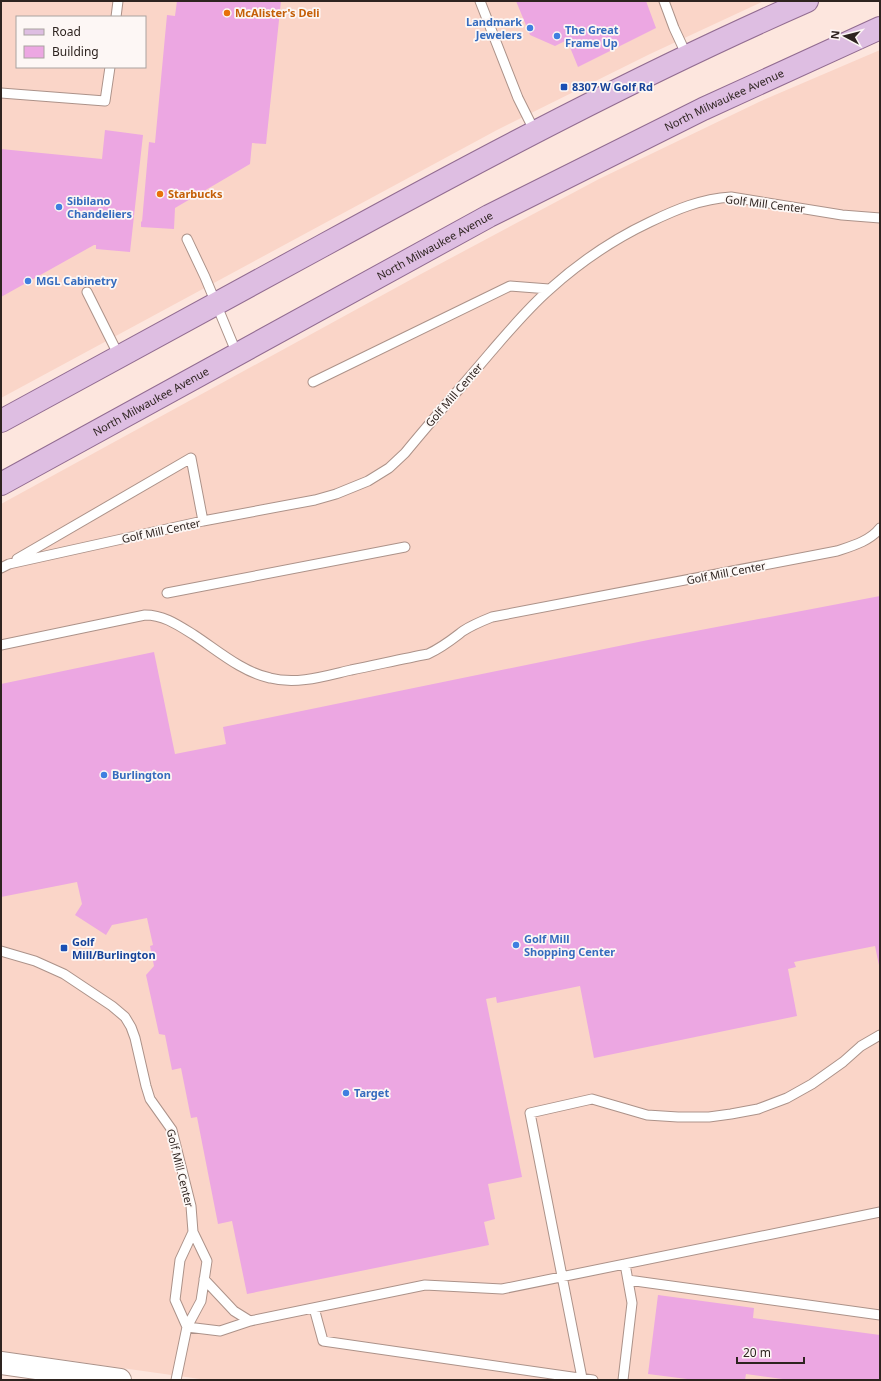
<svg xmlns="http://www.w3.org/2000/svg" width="881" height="1381" font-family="'Noto Sans',sans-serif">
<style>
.built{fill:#fad5c8;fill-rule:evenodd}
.building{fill:#eca7e2}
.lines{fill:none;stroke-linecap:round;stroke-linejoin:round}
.lane-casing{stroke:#ac9289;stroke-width:11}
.secondary-casing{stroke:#ac9289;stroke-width:24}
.primary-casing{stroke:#926c91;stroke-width:24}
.lane{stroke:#fff;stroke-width:9}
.secondary{stroke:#fff;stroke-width:22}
.primary{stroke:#debee2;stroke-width:22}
.food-dot{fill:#e8710a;stroke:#fdf7f5;stroke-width:1.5}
.shop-dot{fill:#3f7fe0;stroke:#fdf7f5;stroke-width:1.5}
.transit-dot{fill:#1a4fb4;stroke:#fdf7f5;stroke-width:1.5}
.labels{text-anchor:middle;stroke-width:3.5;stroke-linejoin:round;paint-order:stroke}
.food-label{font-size:11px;font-weight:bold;fill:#c56008;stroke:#fdf7f5;text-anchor:start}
.shop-label{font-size:11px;font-weight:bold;fill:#366cbe;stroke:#fdf7f5;text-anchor:start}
.transit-label{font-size:11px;font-weight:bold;fill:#164399;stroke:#fdf7f5;text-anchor:start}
.street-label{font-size:11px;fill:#2e2420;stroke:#fdf7f5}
</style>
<rect width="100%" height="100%" fill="#fde6de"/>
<path class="built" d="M1,1H764L650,54L497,130L1,398ZM17,17H145V67H17Z
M880,50V1380H207L1,1351V504L421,274L599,179L761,101Z"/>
<path class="building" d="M177,1H281L266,144L252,143L250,164L175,208L174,229L141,227V221L142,222L149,142L155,143L167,15L175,16Z
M516,1H646L656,28L578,67L567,40L555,46L530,35Z
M105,130L143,135L130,252L96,249V245H94L1,297V149L102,159Z
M880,596V970L875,946L794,962L796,967L788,969L797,1016L594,1058L580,986L497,1003L496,997L486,999L522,1177L488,1184L495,1219L484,1222L489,1245L247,1294L232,1221L218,1224L197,1117L191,1118L181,1068L172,1070L165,1035L159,1034L146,975L154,966L150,946L153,945L147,918L112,925L106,935L75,915L82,904L77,882L1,897V684L154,652L175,754L226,744L223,727L648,640Z
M658,1295L754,1308L753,1318L880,1335V1380H790L746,1374L745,1380H695L648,1374Z"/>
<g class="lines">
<defs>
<path id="lane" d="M480,1L518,98L535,132
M664,1L674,28L687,56
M116,17L118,1
M1,93L105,101L110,67
M187,239L205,277L237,354
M87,292L119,356
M313,382L510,286L549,289
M17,559L191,458L203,521
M1,568L9,564L203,521L315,500L336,494L368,481L389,468L405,453C433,419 462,386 490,353C509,331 528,308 550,289C580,262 614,239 650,222C677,209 701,199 731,197L842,215L880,218
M167,593L405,547
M1,645L145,615C164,615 178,625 194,635C217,650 242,672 270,678C297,685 325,676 351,670C376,665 402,659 428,654C443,647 450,641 463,631C472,625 482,621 492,617L837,551C852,546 870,541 880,528
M1,951L35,961L64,974L112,1006L125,1017L131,1027L135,1038L146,1086L150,1099L172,1130L191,1206L193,1232L207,1261L201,1301L187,1327L176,1380
M204,1279L234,1311L250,1321
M628,1280L880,1315
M314,1308L323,1341L593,1380
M187,1327L220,1331L250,1321L425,1285L502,1289L880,1212
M187,1327L175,1300L180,1260L193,1232
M582,1378L530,1113L592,1099L647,1115L678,1117H709L731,1114L758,1109L787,1098L812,1084L843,1062L861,1046L880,1035
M623,1380L632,1303L625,1264"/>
<path id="secondary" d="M1,1363L120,1380"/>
<g id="primary">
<path d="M1,421C108,362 215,304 322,246C481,159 641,74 807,1"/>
<path id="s1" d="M1,484L489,216L703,109L880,28"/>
</g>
</defs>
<use href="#lane" class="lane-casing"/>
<use href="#secondary" class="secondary-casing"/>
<use href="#primary" class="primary-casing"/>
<use href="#lane" class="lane"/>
<use href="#secondary" class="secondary"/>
<use href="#primary" class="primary"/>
</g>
<g class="food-dot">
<circle cx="227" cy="13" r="4"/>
<circle cx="160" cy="194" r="4"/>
</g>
<g class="shop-dot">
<circle cx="530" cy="28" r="4"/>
<circle cx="557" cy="36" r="4"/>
<circle cx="59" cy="207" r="4"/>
<circle cx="28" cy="281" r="4"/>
<circle cx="104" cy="775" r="4"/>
<circle cx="516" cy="945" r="4"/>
<circle cx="346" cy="1093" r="4"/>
</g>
<g class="transit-dot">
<rect x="560" y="83" width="8" height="8" rx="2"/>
<rect x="60" y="944" width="8" height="8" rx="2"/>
</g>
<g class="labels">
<g class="food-label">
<text x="235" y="17">McAlister's Deli</text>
<text x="168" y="198">Starbucks</text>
</g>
<g class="shop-label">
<text x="522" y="26" text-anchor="end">Landmark<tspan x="522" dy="13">Jewelers</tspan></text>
<text x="565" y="34">The Great<tspan x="565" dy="13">Frame Up</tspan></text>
<text x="67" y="205">Sibilano<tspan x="67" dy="13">Chandeliers</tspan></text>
<text x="36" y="285">MGL Cabinetry</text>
<text x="112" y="779">Burlington</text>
<text x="524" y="943">Golf Mill<tspan x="524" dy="13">Shopping Center</tspan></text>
<text x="354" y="1097">Target</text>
</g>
<g class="transit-label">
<text x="572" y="91">8307 W Golf Rd</text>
<text x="72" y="946">Golf<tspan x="72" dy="13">Mill/Burlington</tspan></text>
</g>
<g class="street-label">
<text dy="4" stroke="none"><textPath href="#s1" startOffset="819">North Milwaukee Avenue</textPath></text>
<text transform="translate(765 204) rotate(7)" y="4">Golf Mill Center</text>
<text dy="4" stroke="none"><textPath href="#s1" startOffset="495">North Milwaukee Avenue</textPath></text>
<text transform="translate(454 395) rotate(-49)" y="4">Golf Mill Center</text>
<text dy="4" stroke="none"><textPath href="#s1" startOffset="171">North Milwaukee Avenue</textPath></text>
<text transform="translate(161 531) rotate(-12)" y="4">Golf Mill Center</text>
<text transform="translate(726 573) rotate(-11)" y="4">Golf Mill Center</text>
<text transform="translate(180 1168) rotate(76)" y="4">Golf Mill Center</text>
</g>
</g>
<rect width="881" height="1381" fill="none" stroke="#2e2420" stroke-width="4"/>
<rect x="16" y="16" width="130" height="52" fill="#fdf7f5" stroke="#aaa3a0"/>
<rect x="24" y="29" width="20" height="6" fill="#debee2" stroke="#aaa3a0"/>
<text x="52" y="36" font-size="12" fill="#2e2420">Road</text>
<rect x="24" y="46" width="20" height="12" fill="#eca7e2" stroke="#aaa3a0"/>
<text x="52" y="56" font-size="12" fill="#2e2420">Building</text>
<g transform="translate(845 36) rotate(277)" stroke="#fdf7f5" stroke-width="3" paint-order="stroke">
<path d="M0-3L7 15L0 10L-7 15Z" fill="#2e2420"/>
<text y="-6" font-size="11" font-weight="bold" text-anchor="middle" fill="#2e2420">N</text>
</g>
<path d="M737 1357v6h67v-6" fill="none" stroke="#2e2420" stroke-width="2"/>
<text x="743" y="1357" font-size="12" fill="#2e2420" stroke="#fdf7f5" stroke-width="3" paint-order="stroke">20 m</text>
</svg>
